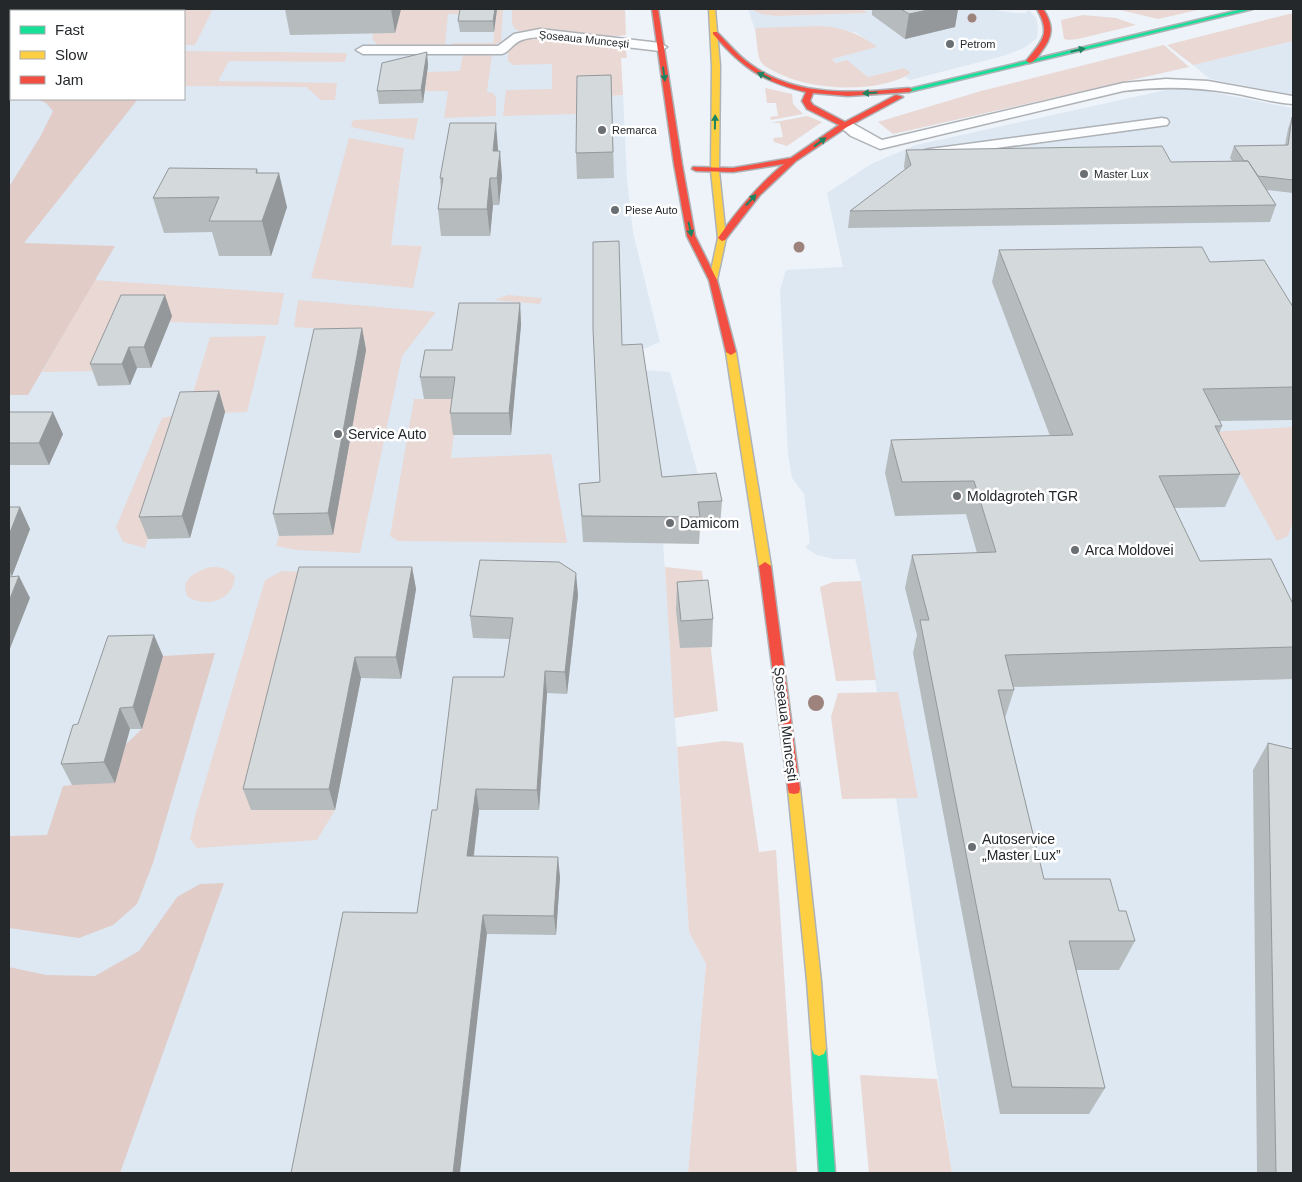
<svg xmlns="http://www.w3.org/2000/svg" width="1302" height="1182" font-family="Arial,sans-serif">
<style>
.built{fill:#dde8f3}
.green{fill:#e9d8d4}
.forest{fill:#e1ccc7}
.lines{fill:none;stroke-linecap:round;stroke-linejoin:round}
.lane-casing{stroke:#aeb2b6;stroke-width:3}
.fast-casing{stroke:#aeb2b6;stroke-width:3}
.slow-casing{stroke:#aeb2b6;stroke-width:3}
.jam-casing{stroke:#aeb2b6;stroke-width:3}
.lane{fill:#fcfdfe;fill-rule:evenodd}
.fast{fill:#16e098;fill-rule:evenodd}
.slow{fill:#ffcf43;fill-rule:evenodd}
.jam{fill:#f24e42;fill-rule:evenodd}
.tree{fill:#9e837c}
.wall{fill:#b6bbbd}
.shaded-wall{fill:#94989a}
.building{fill:#d4d9dc;stroke:#94989a}
.oneway{fill:#1d8462}
.poi-dot{fill:#6a6f73;stroke:#fff;stroke-width:2}
.labels{text-anchor:middle;stroke-width:5;stroke-linejoin:round;paint-order:stroke}
.far-street-label{font-size:11px;fill:#24282b;stroke:#fff}
.far-poi-label{font-size:11px;fill:#24282b;stroke:#fff;text-anchor:start}
.poi-label{font-size:14px;fill:#24282b;stroke:#fff;text-anchor:start}
.street-label{font-size:14px;fill:#24282b;stroke:#fff}
</style>
<rect width="100%" height="100%" fill="#edf3f8"/>
<path class="built" d="M168,9H578L593,97L623,95L627,179L633,233L660,342L629,355L642,370L670,372L705,500L720,527L689,530L663,540L689,932L706,964L688,1173H9V50H11V99H184V11Z
M748,9L767,15L776,16L867,13L862,9H988L1016,13H1025L1028,11V9L1036,18L1038,28L1037,38L1024,48L1003,56L910,80L905,77L910,74L904,68L868,77L847,60L836,63L832,59L876,47L857,33L832,27L820,26L755,30Z
M1293,41V95L1210,79L1193,65Z
M1191,88L1292,108L1293,98V1173H952L896,798L876,686L861,581L855,559H834L817,555L805,547L810,543L804,494L792,478L788,454L780,290L786,270L843,267L827,193L873,163L916,145L1171,89Z"/>
<path class="green" d="M152,9H213L195,45H184V11H149Z
M380,9H503L501,42L494,45H453L452,43H493L496,15L448,14L445,45H378L372,39Z
M512,9H625L626,35L607,37L545,31L522,32L516,30L512,24Z
M751,9H862L868,13L776,16L761,14Z
M1116,9H1202L1158,19Z
M1293,13V41L1193,65L1167,45Z
M1083,15L1116,18L1136,25L1078,39L1069,40L1064,39L1061,20Z
M820,26C843,27 858,33 877,47L832,59L836,63L847,60L868,77L904,68L910,72V74C875,94 807,91 772,70C768,68 762,65 760,60C757,53 757,38 755,30L757,28Z
M541,36L598,43L626,51L627,58H621L623,95L593,97L578,114L503,116L506,90L552,89V64L511,65V62H508V50L517,41Z
M1164,45L1189,67L893,134L878,122L981,91Z
M184,51L347,53L345,62L229,61L218,81L337,83L335,100H321L306,87L184,86Z
M463,54H492L487,92L493,93L496,98V116L444,118L448,91H425L427,72L460,71Z
M765,88L792,94L793,104L803,114L771,120L770,117L778,116L776,103H767Z
M807,116L822,122L787,146L774,142L773,138L783,137L780,123H771Z
M418,118L414,140L351,127L353,120Z
M349,138L404,148L391,245L422,246L413,288L311,278Z
M94,280L284,293L278,325L169,322L172,316L105,371L42,372Z
M508,295L542,298L540,304L494,300Z
M298,300L436,312L402,356L360,553L297,550L276,546L279,536L333,534L326,329L294,327Z
M266,336L247,412L187,414L145,548L123,542L116,527L162,418L187,413L210,337Z
M414,399H458L451,458L551,454L567,543L398,541L390,536Z
M1293,427V522L1288,536L1277,541L1232,459H1209L1196,433Z
M212,567C222,567 229,569 235,577C233,601 206,608 188,597C178,580 197,570 212,567Z
M665,567L702,571L718,711L674,718Z
M282,571L344,573L251,809L335,810L317,840L197,848L190,839L195,816L265,580Z
M861,581L876,680L836,681L820,587L833,582Z
M898,692L918,798L842,799L831,717L838,693Z
M725,741L743,743L759,852L776,850L797,1173H688L706,964L689,932L677,747Z
M860,1075L937,1079L952,1173H869Z"/>
<path class="forest" d="M37,99H138L24,243L115,246L28,395H9V187L40,137L53,111L46,103Z
M215,653L153,863L137,904L113,925L79,938L9,928V836L47,835L63,786L72,785L126,744L142,729L163,656Z
M224,883L120,1173H9V967L46,975L95,976L139,951L177,897L200,884Z"/>
<g class="lines">
<defs>
<path id="lane" d="M138,9H152L151,11H137Z
M9,29H11V37H9Z
M540,29L660,43L667,47L660,51L540,37C531,38 522,38 515,44C510,48 508,52 502,54H363L356,50L363,46H498L514,34Z
M1166,79L1208,81L1292,96L1293,104C1273,103 1252,96 1232,93C1195,87 1160,86 1123,91L880,149L851,136L838,125L840,122H850L882,140L1123,83Z
M1162,118L1167,119L1169,122L1167,125L930,157L925,156L923,153L925,150L930,149Z"/>
<path id="fast" d="M1243,9H1253L909,92L905,90Z
M819,1042L824,1044L826,1049L835,1173H819L812,1049L814,1044Z"/>
<path id="slow" d="M709,9H715L720,66L719,171L726,238L717,280L713,283L709,280L718,238L711,171L712,66Z
M731,349L736,352L771,566L765,570L759,566L726,352Z
M794,784L799,785L800,789L821,981L826,1049L824,1054L819,1056L814,1054L812,1049L807,981L788,789L789,785Z"/>
<path id="jam" d="M652,9H658L682,164L695,236L717,280L736,352L731,355L726,352L709,280L687,236L674,164Z
M1037,9H1043C1054,25 1053,37 1041,52C1038,57 1035,61 1030,63L1026,61C1043,40 1051,34 1037,9Z
M713,32H717C728,43 737,55 750,64C796,98 855,93 909,88L913,90L909,92L848,96L813,93L810,101L813,105L845,122L896,95L903,97L847,127L796,161L760,195L725,240L722,241L718,238C737,211 758,185 784,164L733,172L696,171L692,169L693,167L733,168L791,158L839,125L807,109L802,101L806,92C761,81 743,68 713,34Z
M765,562L771,566L800,789L799,793L794,794L789,793L788,789L759,566Z"/>
</defs>
<use href="#lane" class="lane-casing"/>
<use href="#fast" class="fast-casing"/>
<use href="#slow" class="slow-casing"/>
<use href="#jam" class="jam-casing"/>
<use href="#lane" class="lane"/>
<use href="#fast" class="fast"/>
<use href="#slow" class="slow"/>
<use href="#jam" class="jam"/>
</g>
<g class="tree">
<circle cx="972" cy="18" r="4.5"/>
<circle cx="799" cy="247" r="5.5"/>
<circle cx="816" cy="703" r="8"/>
</g>
<path class="wall" d="M285,9H401L395,33L290,35Z
M460,9H497L494,32H460L458,21Z
M872,9H958L955,27L905,39L872,15Z
M428,65L423,103L379,104L377,91Z
M611,75L614,178L577,179L576,153Z
M1292,117H1293V193L1267,190L1276,205L1270,222L848,228L850,211L905,170L904,167L906,150L1171,162L1232,161L1230,158L1234,146L1285,145L1288,129Z
M498,149L502,177L499,205H493L490,236H441L438,209L441,190L440,178Z
M257,169L258,173L287,207L271,256H219L212,232L164,233L153,198Z
M999,250L1210,262L1293,307V420L1220,421L1222,426L1219,434L1240,474L1225,507L1174,508L1200,561L1293,647V679L1013,687L1014,690L1005,718L1044,879L1119,911L1135,941L1119,970H1076L1105,1088L1089,1114H1000L913,653L917,635L905,588L912,555L977,553L966,514L895,516L885,473L891,440L1050,436L992,282Z
M520,303L521,325L511,435H453L450,413L452,399H424L420,377L452,350Z
M172,316L151,368H137L130,385L98,386L90,364Z
M362,328L366,350L333,535L279,536L273,514Z
M622,345L662,477L722,501L720,527L700,529L699,544L583,542L579,484L600,482Z
M219,391L225,412L190,538L148,539L139,517Z
M9,412L63,434L49,465H9Z
M9,507H20L30,529L12,576H9Z
M412,567L416,589L401,679L361,678L335,810H251L243,789Z
M677,582L713,619L712,647L680,648L676,610Z
M578,595L567,694L547,693L539,810H479L474,856L560,877L556,935L487,934L417,913L437,810L504,677L510,639L473,638L470,616Z
M163,656L142,729H130L115,783L72,785L61,764Z
M1268,743L1293,1173H1257L1253,770Z"/>
<path class="shaded-wall" d="M391,9H401L395,33Z
M495,9H497L494,32L493,21Z
M932,9H958L955,27L905,39L909,14Z
M427,52L428,65L423,103L421,90Z
M496,123L498,149L495,177L493,151Z
M500,151L502,177L499,205L497,178Z
M279,173L287,207L271,256L262,221Z
M490,178L493,205L490,236L487,209Z
M165,295L172,316L151,368L144,347Z
M520,303L521,325L511,435L509,413Z
M362,328L366,350L333,535L328,513Z
M129,347L137,368L130,385L122,364Z
M219,391L225,412L190,538L182,516Z
M53,412L63,434L49,465L39,443Z
M20,507L30,529L12,576L9,569V535Z
M412,567L416,589L401,679L396,657Z
M576,573L578,595L567,694L565,672Z
M19,576L30,598L9,651V601Z
M154,635L163,656L142,729L133,707Z
M355,657L361,678L335,810L329,789Z
M545,671L547,693L539,810L537,790Z
M120,708L130,729L115,783L104,762Z
M476,789L479,810L471,876L467,856Z
M558,857L560,877L556,935L554,916Z
M483,915L487,934L460,1173H453Z"/>
<path class="building" d="M460,9H495L493,21H458Z
M901,9H932L909,14Z
M427,52L421,90L377,91L382,63Z
M611,75L613,152L576,153L577,76Z
M1292,117H1293V180L1258,176L1248,161H1244L1234,146L1288,145Z
M450,123H496L493,151H500L497,178H490L487,209H438L443,178H440Z
M1162,146L1171,162L1248,161L1276,205L850,211L911,165L906,150Z
M169,168L257,169L256,173H279L262,221H209L219,197L153,198Z
M619,241L622,345L642,344L662,477L716,473L722,501L698,502L700,517L582,516L579,484L600,482L593,329V242Z
M1202,247L1210,262L1264,260L1293,307V387L1203,389L1222,426H1215L1240,474L1159,476L1200,561L1271,559L1293,604V647L1005,655L1014,690H998L1044,879H1110L1119,911H1126L1135,941H1069L1105,1088L1012,1087L920,620H929L912,555L996,552L974,481L902,482L891,440L1073,435L999,250Z
M121,295H165L144,347H129L122,364H90Z
M459,303H520L509,413H450L455,377H420L425,350H452Z
M362,328L328,513L273,514L314,329Z
M219,391L182,516L139,517L180,392Z
M9,412H53L39,443H9Z
M9,507H20L9,535Z
M480,560L559,562L576,573L565,672L545,671L537,790L476,789L467,856L558,857L554,916L483,915L453,1173H291L343,912L417,913L432,810H437L453,677H504L513,618L470,616Z
M299,567H412L396,657H355L329,789H243Z
M19,576L9,601V577Z
M708,580L713,619L681,621L677,582Z
M154,635L133,707L120,708L104,762L61,764L73,725L78,724L108,636Z
M1268,743L1293,749V1173H1276Z"/>
<defs><path id="oneway-solid" d="M-6-.8H1V-3.2L6.5 0L1 3.2V.8H-6Z" transform="scale(1.25)"/></defs>
<g class="oneway">
<use href="#oneway-solid" transform="translate(1078 50) rotate(-13)"/>
<use href="#oneway-solid" transform="translate(664 74) rotate(82)"/>
<use href="#oneway-solid" transform="translate(764 76) rotate(-153)"/>
<use href="#oneway-solid" transform="translate(870 93) rotate(176)"/>
<use href="#oneway-solid" transform="translate(715 122) rotate(-89)"/>
<use href="#oneway-solid" transform="translate(820 142) rotate(-36)"/>
<use href="#oneway-solid" transform="translate(751 200) rotate(-47)"/>
<use href="#oneway-solid" transform="translate(690 229) rotate(78)"/>
</g>
<g class="poi-dot">
<circle cx="950" cy="44" r="5"/>
<circle cx="602" cy="130" r="5"/>
<circle cx="1084" cy="174" r="5"/>
<circle cx="615" cy="210" r="5"/>
<circle cx="338" cy="434" r="5"/>
<circle cx="957" cy="496" r="5"/>
<circle cx="670" cy="523" r="5"/>
<circle cx="1075" cy="550" r="5"/>
<circle cx="972" cy="847" r="5"/>
</g>
<g class="labels">
<g class="far-street-label">
<text transform="translate(584 39) rotate(6)" y="4">Șoseaua Muncești</text>
</g>
<g class="far-poi-label">
<text x="960" y="48">Petrom</text>
<text x="612" y="134">Remarca</text>
<text x="1094" y="178">Master Lux</text>
<text x="625" y="214">Piese Auto</text>
</g>
<g class="poi-label">
<text x="348" y="439">Service Auto</text>
<text x="967" y="501">Moldagroteh TGR</text>
<text x="680" y="528">Damicom</text>
<text x="1085" y="555">Arca Moldovei</text>
<text x="982" y="844">Autoservice<tspan x="982" dy="16">„Master Lux”</tspan></text>
</g>
<g class="street-label">
<text transform="translate(786 724) rotate(83)" y="5">Șoseaua Muncești</text>
</g>
</g>
<rect width="1302" height="1182" fill="none" stroke="#24282b" stroke-width="20"/>
<rect x="10" y="10" width="175" height="90" fill="#ffffff" stroke="#a7a9aa"/>
<rect x="20" y="26" width="25" height="8" fill="#16e098" stroke="#a7a9aa"/>
<text x="55" y="35" font-size="15" fill="#24282b">Fast</text>
<rect x="20" y="51" width="25" height="8" fill="#ffcf43" stroke="#a7a9aa"/>
<text x="55" y="60" font-size="15" fill="#24282b">Slow</text>
<rect x="20" y="76" width="25" height="8" fill="#f24e42" stroke="#a7a9aa"/>
<text x="55" y="85" font-size="15" fill="#24282b">Jam</text>
</svg>
